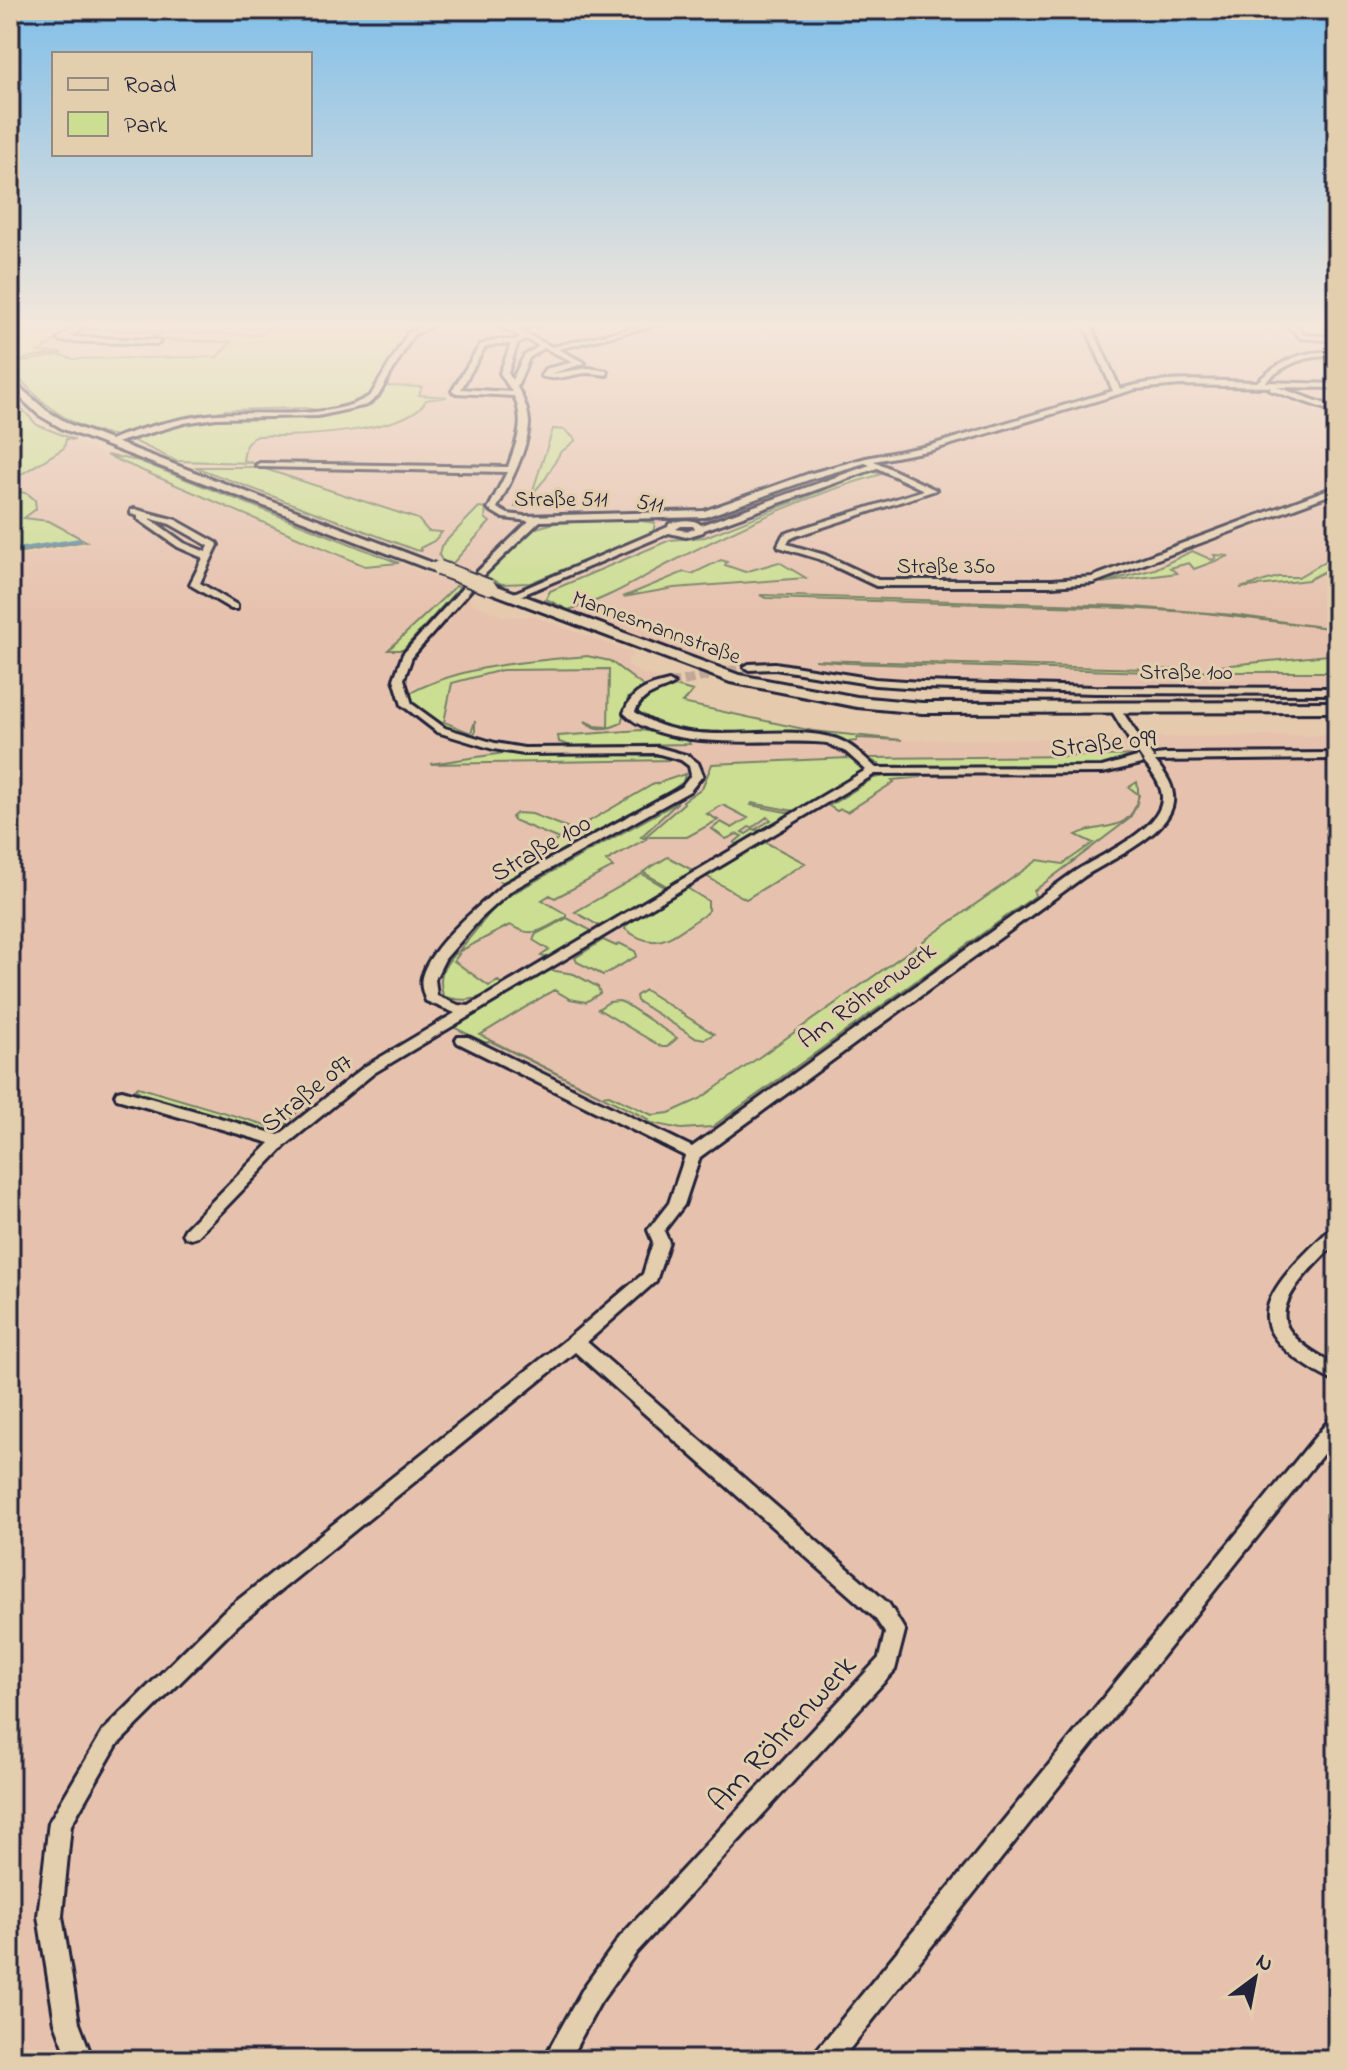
<svg xmlns="http://www.w3.org/2000/svg" width="1347" height="2070" font-family="'Indie Flower',sans-serif">
<style>
.built{fill:#e6c2ae}
.green{fill:#cbde92;stroke:#768066;stroke-width:2}
.lines{fill:none;stroke-linecap:round;stroke-linejoin:round}
.stream{stroke:#5f8aa3;stroke-width:4}
.minor-tunnel{stroke:#bfa897;stroke-width:10;stroke-dasharray:10 5;stroke-linecap:butt}
.minor-casing{stroke:#22223b;stroke-width:6}
.secondary-casing{stroke:#22223b;stroke-width:6}
.minor{fill:#e3cead;fill-rule:evenodd}
.secondary{fill:#e3cead;fill-rule:evenodd}
.minor-bridge-casing{stroke:#22223b;stroke-width:14;stroke-linecap:butt}
.secondary-bridge-casing{stroke:#22223b;stroke-width:18;stroke-linecap:butt}
.minor-bridge{stroke:#e3cead;stroke-width:10}
.secondary-bridge{stroke:#e3cead;stroke-width:14}
.labels{text-anchor:middle;stroke-width:6;stroke-linejoin:round;paint-order:stroke}
.far-street-label{font-size:22px;fill:#22223b;stroke:#e3cead}
.street-label{font-size:26px;fill:#22223b;stroke:#e3cead}
.near-street-label{font-size:32px;fill:#22223b;stroke:#e3cead}
</style>
<rect width="100%" height="100%" fill="#e6caae"/>
<filter id="ink" filterUnits="userSpaceOnUse"><feTurbulence type="fractalNoise" baseFrequency=".0125" numOctaves="2"/><feDisplacementMap in="SourceGraphic" scale="16" xChannelSelector="R" yChannelSelector="G"/><feConvolveMatrix kernelMatrix="1 2 1 2 8 2 1 2 1" color-interpolation-filters="sRGB"/></filter>
<g filter="url(#ink)">
<path class="built" d="M448,323H1337V693H995L891,689L837,682L743,660L698,657L550,603L546,599L550,590L530,583L497,582L415,550L284,481L246,467L259,466L261,461L236,463L245,431L343,426L422,387L386,386L415,337Z
M65,438L364,566L399,563L471,591L467,596L472,603L502,616H534L635,654L628,660V665L637,671L693,691L682,703L753,720L813,731L908,740L1337,735V2060H10V557L102,543L81,544L84,542L83,538L60,526L24,518L33,512L17,490L10,489V481L56,453Z"/>
<path class="green" d="M46,323L76,327L38,352L62,353L26,358L22,362L59,355L73,359L217,357L231,342L65,337L78,329L164,332L152,337L168,332L261,335L272,323H431L403,337L372,392L356,404L322,411L305,408L225,410L118,436C72,431 39,402 10,368V334Z
M386,386L422,387L419,395L447,397L426,400C412,430 316,435 284,436C274,436 263,434 253,437L246,445L243,460L253,463L176,461L132,440C188,396 355,444 386,386Z
M10,396L37,425L75,440L66,439L64,448L10,481Z
M553,429L565,430L576,440L560,453L546,478L521,507H515L523,492L532,493Z
M106,455L139,461L399,563L365,566Z
M195,467H259L418,519L428,531L442,532L434,541L420,548L421,551L415,550Z
M869,472L885,473C810,494 743,525 674,561C638,579 608,600 568,610L546,599L550,591L670,540L705,537Z
M10,489L28,494L35,500L36,509L24,518L49,521L86,541L10,554Z
M479,507L486,508L485,518L490,522L453,563L443,562L439,555L441,546Z
M629,519L655,523L653,533L530,583L502,584L483,576L536,528L555,523Z
M1192,551L1212,560L1216,558L1214,555L1229,556L1194,569L1189,563L1170,568L1177,573L1101,583L1155,569Z
M1337,555V565L1308,580L1240,588L1278,577H1298Z
M721,560L727,562L725,565L745,572L779,562L806,578L674,588L623,597L684,572L692,574Z
M456,586L460,587L403,650H388Z
M760,595L1121,606L1234,615L1337,629L1205,613L1125,608L766,598Z
M1337,654V672H1152L848,663L815,660L1223,671L1222,666Z
M587,656L610,661L643,686L628,698L621,723C610,729 594,732 585,721L595,726L608,727L609,669L502,670L452,683L444,722L471,733L475,721V732L472,735C450,731 419,719 410,697L412,692C464,665 529,661 587,656Z
M675,686L693,691L682,703L813,731L902,740L857,738V741L845,742L820,735L679,731L663,728L637,714L640,699L654,690Z
M641,730L687,738L690,744L571,746L559,742L558,736Z
M504,753L667,756L672,760L430,764Z
M1173,755L1129,759L1098,767L904,769L884,767L867,758Z
M848,758L863,767L862,774L800,812L752,803L751,805L796,814L764,833L756,829L771,820L767,817L752,828L749,827L742,832L746,834L754,829L762,833L740,847L734,843L742,836L737,834L726,839L712,829L721,822L732,828L748,818L723,805L707,814L718,820L687,837H645L684,803L683,801L702,788L712,764Z
M685,774L683,782L665,795L504,883L497,879L559,839L513,820L512,817L517,813L532,814L574,830L652,785Z
M893,775L922,777L892,780L894,782L847,812L841,809L837,811L829,806L874,778Z
M1137,782C1140,798 1138,805 1129,819L1034,891L1035,896L712,1127L681,1129L647,1122L648,1119L490,1041L486,1043L453,1027L549,970L574,974L598,987L600,993L586,1002L570,999L554,990L480,1035L602,1096L609,1095L652,1115L669,1113L700,1099L1038,860L1063,864L1093,843L1076,835C1101,821 1130,837 1139,795L1129,787Z
M678,802L641,837L646,839L606,861L613,867L608,870L555,898L550,895L542,900L566,914V917C542,929 535,940 510,925L458,952L493,909L510,895Z
M765,842L805,863L746,899L706,876Z
M668,857L696,872L670,888L643,872Z
M642,874L668,889L603,928L575,912Z
M687,888L708,901V911L703,916C673,934 658,955 625,929L627,924Z
M567,918L594,932L550,959L541,956L549,950L533,940L536,934Z
M603,940L616,946L619,943L635,951L637,956L603,975L577,962L575,958Z
M455,953L459,954L454,961L489,986L498,981L503,985C484,999 466,1004 443,996C438,976 442,968 455,953Z
M645,990L714,1034L705,1039L694,1037L637,1001L636,996Z
M619,1001L624,1003L677,1038L667,1047H662L598,1009L609,1002Z
M138,1087L279,1129L295,1109L298,1111L282,1129L269,1131L147,1096L135,1089Z"/>
<g class="lines">
<path class="stream" d="M10,551L80,540"/>
<path class="minor-tunnel" d="M669,684L749,667"/>
<defs>
<path id="minor" d="M82,323H90L69,337L157,340L160,342L157,344L61,341L58,339Z
M430,323H439L413,335L378,396L367,405L318,416L216,418L184,423L109,445L105,443C128,430 192,415 219,414C264,411 333,421 371,395L408,333Z
M494,323C501,323 507,327 514,327C523,328 533,323 542,323L518,330L552,347L654,323H665L558,349L585,363L550,374L589,368L607,371V375C600,374 594,373 587,373C571,374 556,382 541,376L545,369L574,362L544,348L529,358L517,387C523,398 529,411 529,424C528,449 509,486 497,508L508,514L524,516L704,511L808,474L866,458L928,446L1113,391L1084,323H1090L1120,389C1163,376 1212,381 1257,382C1281,360 1303,350 1337,352V356C1307,355 1287,362 1265,382L1337,384V388L1277,387L1337,408V413L1270,390V387L1181,385L1136,389L932,450L874,461L936,490L796,536L790,539L787,544L825,555L878,580H1052L1092,577L1337,486V492L1093,583L1052,586H876L819,559L779,547L778,545L783,535L790,532L924,490L877,468L704,530L703,532L686,537L669,533L515,598L507,596L668,527L669,524C679,520 693,518 701,525L870,465L865,463L814,478L705,517L540,521L483,576L412,657L404,679L412,704L445,728L495,743L524,748L657,747L689,756L698,763L703,775L690,791L512,890L480,919L445,959L435,979L437,996L458,1005L469,1006L866,770L846,752L827,743C770,737 665,754 624,713C632,691 647,686 669,681L674,684C658,693 643,692 635,712C691,752 766,722 830,737C849,741 862,755 876,768L1102,767L1137,757L1165,754L1337,753V759L1155,761C1163,771 1172,782 1173,795C1178,832 1108,860 1082,878L700,1157L684,1205L664,1231L669,1242L656,1281L587,1342L889,1604L905,1631L895,1670L636,1953L600,2003L569,2060H543L584,1987L620,1937L879,1658L885,1633L875,1618L575,1352L238,1625L117,1745L71,1825L62,1916L79,2023L93,2060H69L55,2023L38,1916L49,1822L103,1731L224,1611L569,1337L643,1274L653,1242L648,1230L669,1203L685,1156L458,1043L456,1040L458,1037H468L692,1147L1074,872C1098,856 1164,830 1162,796C1161,783 1152,773 1145,763L1103,773L875,774L374,1073L286,1145L197,1237L191,1239L185,1237L183,1233L185,1229L270,1143L117,1099L115,1095L117,1091L122,1090L279,1135L364,1067L455,1013L426,1001C423,994 420,985 422,977C430,947 472,912 495,892L504,884L682,787L691,775L689,766L681,760L656,753L524,754L493,749L437,732L402,705L394,679L403,654L477,572L529,521L503,518L488,509L507,472L260,467L256,465L260,463L508,467C517,440 526,424 514,396L456,393L452,391L480,345L497,340H516L521,337ZM526,339L539,346L524,356L512,380L508,373L517,345ZM497,344H511L500,373L512,392L461,389L485,347ZM681,526H693L695,529L686,531L676,529Z
M1285,323H1292L1305,335L1337,337V341L1301,338Z
M1326,323H1332L1337,329V335Z
M134,509L176,520L217,543L218,545L200,583L237,605V609H231L192,586L190,584L203,558L178,547L138,519V516L131,514V510ZM149,518L170,524L209,546L206,552L184,543Z
M775,663L875,679L921,682L1095,687L1337,688V694L1095,693L921,688L875,685L775,669L749,670L744,667L749,664Z
M1115,705L1120,708L1145,746L1143,748L1139,749L1133,746L1110,708Z
M1337,1226V1242C1320,1260 1271,1301 1288,1328C1298,1345 1320,1356 1337,1366V1382C1322,1377 1307,1366 1294,1357C1282,1347 1267,1333 1267,1317C1265,1287 1312,1248 1331,1228Z
M1337,1415V1436L1334,1440L1337,1443V1463L1323,1454L841,2060H813L816,2051L1316,1436L1331,1418Z"/>
<path id="secondary" d="M10,379L47,411L71,425L446,568L434,571L63,429L39,415L10,388Z
M489,583L739,675L857,697L922,703L1337,702V712L922,713L857,707L730,682L484,590L482,587Z"/>
</defs>
<use href="#minor" class="minor-casing"/>
<use href="#secondary" class="secondary-casing"/>
<use href="#minor" class="minor"/>
<use href="#secondary" class="secondary"/>
<defs>
<path id="minor-bridge" d="M1139,746L1150,762"/>
<path id="secondary-bridge" d="M439,568L489,587"/>
</defs>
<use href="#minor-bridge" class="minor-bridge-casing"/>
<use href="#secondary-bridge" class="secondary-bridge-casing"/>
<use href="#minor-bridge" class="minor-bridge"/>
<use href="#secondary-bridge" class="secondary-bridge"/>
</g>
</g>
<linearGradient id="sky" x2="0" y2="1"><stop stop-color="#81bfe8"/><stop offset="0.53" stop-color="#f4e7db"/><stop offset="1" stop-color="#f4e7db" stop-opacity="0"/></linearGradient>
<rect width="1347" height="613" fill="url(#sky)"/>
<g class="labels">
<g class="far-street-label">
<text x="561" y="506">Straße 511</text>
<text transform="translate(650 502) rotate(9)" y="8">511</text>
<text x="946" y="573">Straße 350</text>
<text transform="translate(657 626) rotate(20)" y="8">Mannesmannstraße</text>
<text x="1186" y="679">Straße 100</text>
</g>
<g class="street-label">
<text transform="translate(1103 742) rotate(-6)" y="9">Straße 099</text>
<text transform="translate(540 847) rotate(-30)" y="9">Straße 100</text>
<text transform="translate(866 994) rotate(-36)" y="9">Am Röhrenwerk</text>
<text transform="translate(306 1092) rotate(-39)" y="9">Straße 097</text>
</g>
<g class="near-street-label">
<text transform="translate(781 1732) rotate(-47)" y="11">Am Röhrenwerk</text>
</g>
</g>
<rect width="1347" height="2070" fill="none" stroke="#e3cead" stroke-width="40"/>
<rect x="20" y="20" width="1307" height="2030" fill="none" stroke="#22223b" stroke-width="3" filter="url(#ink)"/>
<rect x="52" y="52" width="260" height="104" fill="#e3cead" stroke="#96897f" stroke-width="2"/>
<rect x="68" y="78" width="40" height="12" fill="#e3cead" stroke="#96897f" stroke-width="2"/>
<text x="124" y="92" font-size="24" fill="#22223b">Road</text>
<rect x="68" y="112" width="40" height="24" fill="#cbde92" stroke="#96897f" stroke-width="2"/>
<text x="124" y="132" font-size="24" fill="#22223b">Park</text>
<g transform="translate(1255 1978) rotate(32)" stroke="#e3cead" stroke-width="6" paint-order="stroke">
<path d="M0-6L14 30L0 20L-14 30Z" fill="#22223b"/>
<text y="-12" font-size="22" font-weight="bold" text-anchor="middle" fill="#22223b">N</text>
</g>
</svg>
